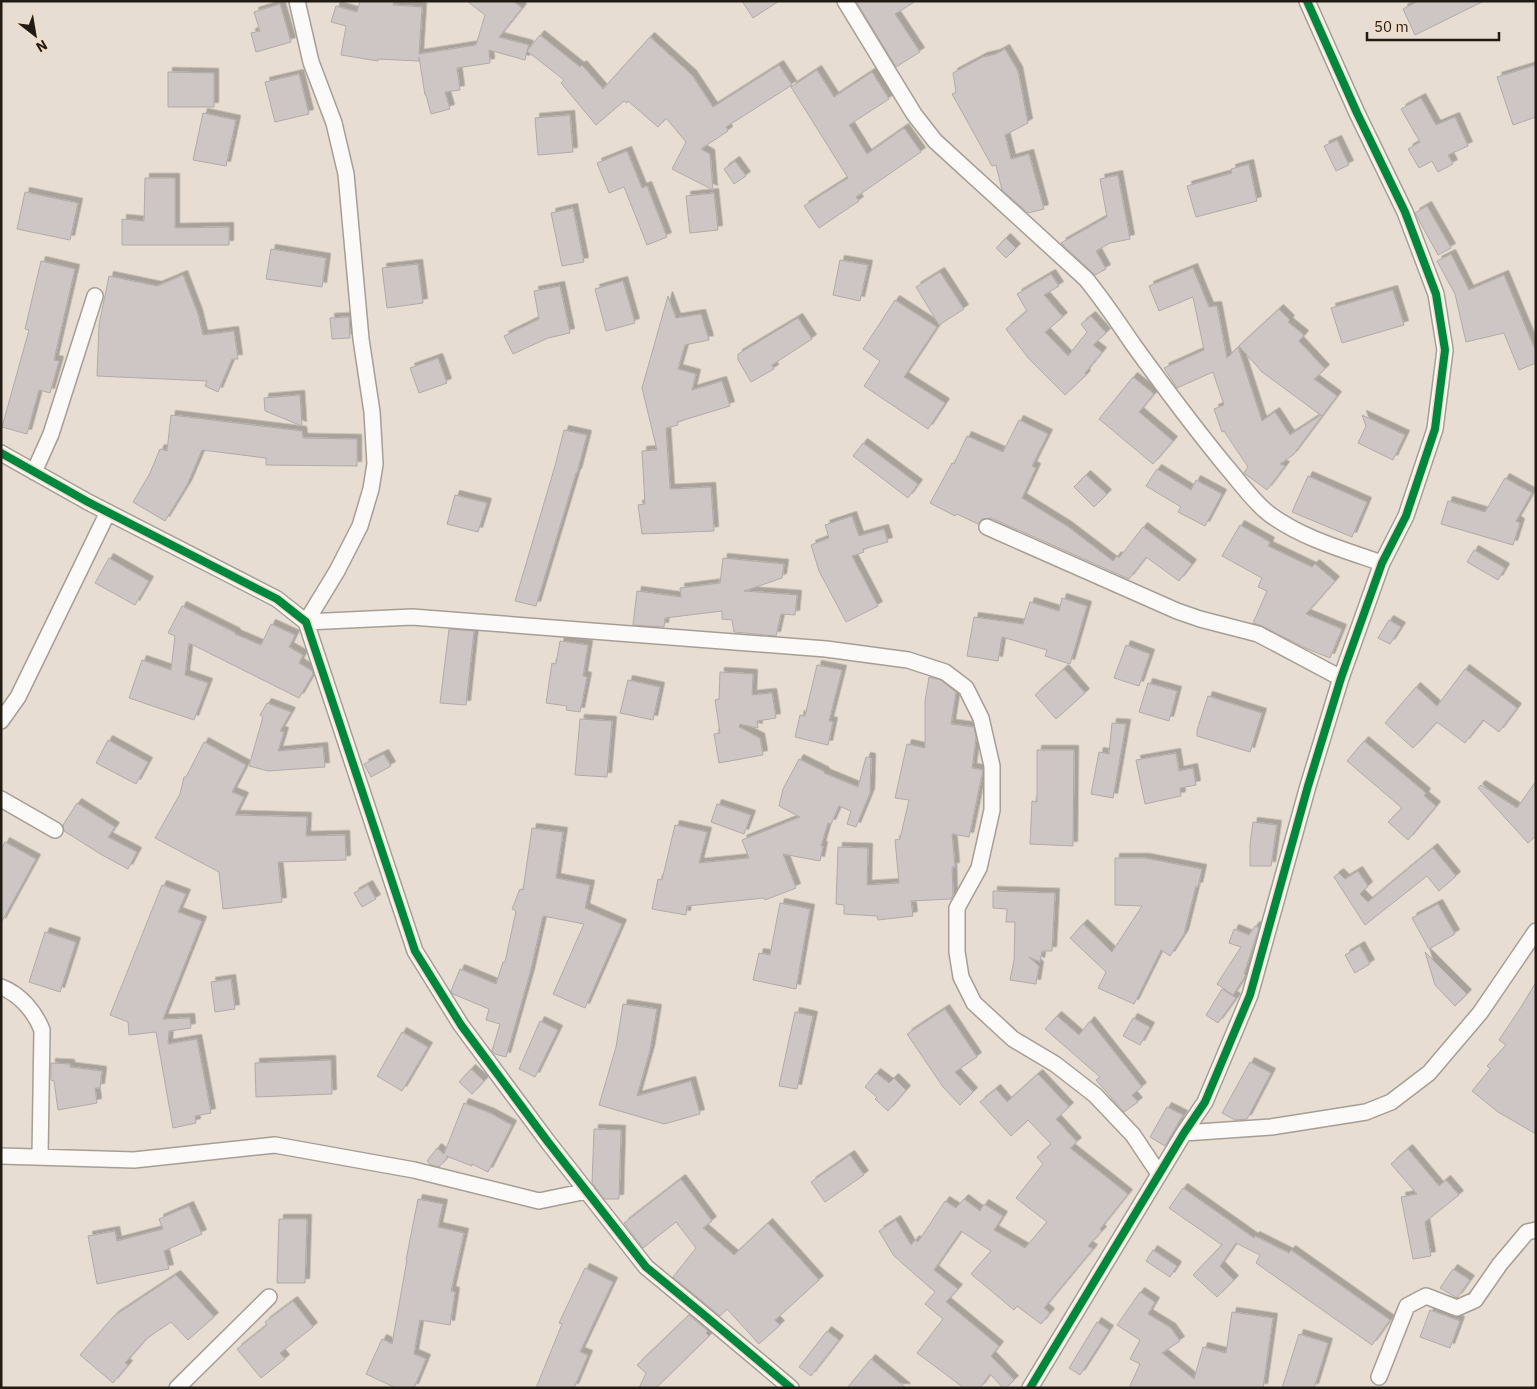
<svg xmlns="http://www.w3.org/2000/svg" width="1537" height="1389" font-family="'IBM Plex Sans',sans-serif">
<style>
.building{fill:#cdc6c5;stroke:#b1aaa8;filter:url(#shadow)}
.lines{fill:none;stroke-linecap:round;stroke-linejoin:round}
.minor-casing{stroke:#a69e95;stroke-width:18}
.minor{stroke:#fbfaf8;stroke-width:15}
.cycleway-casing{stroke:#f0ddc9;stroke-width:11}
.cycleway{stroke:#00873e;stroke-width:8}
</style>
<defs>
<filter id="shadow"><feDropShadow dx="4.5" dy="-4.5" stdDeviation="0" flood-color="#0004"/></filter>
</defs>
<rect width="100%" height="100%" fill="#e7ddd2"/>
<path class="building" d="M360,1H394L393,5L422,7L419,54L476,45L485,15L467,1H513L522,8L499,37L529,45L527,51L540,35L580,67L582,65L603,89L650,37L692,75L713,107L779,65L792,85L726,127L728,131L701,149L710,154L713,190L672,169L686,142L666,118L658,127L628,101L627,103L624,101L596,125L561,83L564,80L527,51L525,60L489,50L490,63L457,68L460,90L445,92L450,109L431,114L426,95H425L419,57V61L378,59V61L341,55L346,26L331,22L336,6L357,12Z
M742,1H779L753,18Z
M856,1H916L895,14L920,52L896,67Z
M1418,1H1484L1415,35L1403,9Z
M280,4L291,42L256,52L251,33L260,31L254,12Z
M1005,49L1018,71L1028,123L1005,135L1011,159L1029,154L1044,209L1028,213L1002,190L996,165L992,166L952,94L956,92L953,73L983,57L996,54Z
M1536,65V117L1513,125L1497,77Z
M817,70L834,97L872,72L889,99L849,125L867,154L904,128L921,152L856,197L859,201L819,228L804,206L848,178L791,87Z
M168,72L214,73V107H168Z
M299,74L309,114L275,122L265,82Z
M1421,98L1436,125L1455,117L1468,146L1448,155L1453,164L1438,172L1432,161L1419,168L1408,149L1420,142L1401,109Z
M203,113L236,120L226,166L193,160Z
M570,115L573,152L538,155L535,118Z
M1337,140L1349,165L1336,171L1324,146Z
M627,151L642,188L647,186L667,237L647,245L624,187L609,193L597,163Z
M735,161L746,176L734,184L724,169Z
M1249,164L1257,201L1196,217L1187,186L1232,173L1231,169Z
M1118,175L1130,239L1110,243L1096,251L1106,269L1095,275L1061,243L1107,217L1100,179Z
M145,178H175V228L229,227V245H122V219L144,221Z
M25,192L78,203L70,240L17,229Z
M714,193L718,230L690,233L686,196Z
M1427,206L1451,248L1438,255L1415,213Z
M573,208L584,262L562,266L551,213Z
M1006,238L1016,248L1006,258L996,248Z
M271,249L326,258L322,287L266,279Z
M1451,254L1469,290L1504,275L1536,352V363L1519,370L1504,333L1466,342L1455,294L1437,261Z
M840,260L868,265L860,301L833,295Z
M41,261L75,269L54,360L59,361L50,393L39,390L27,434L2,427L29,330L25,329Z
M418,264L423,303L387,308L382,268Z
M1193,268L1209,307L1217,306L1227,358L1238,347L1262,421L1275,412L1290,435L1321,415L1322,416L1293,455L1280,464L1285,466L1267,490L1244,473L1248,467L1224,431L1222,432L1214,409L1224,405L1213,372L1177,388L1164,368L1204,350L1193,297L1159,311L1149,286Z
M940,272L964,309L939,325L916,287Z
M1051,274L1059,286L1044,295L1063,317L1045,332L1068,356L1087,332L1081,324L1091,316L1106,333L1093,345L1102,352L1085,373L1086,375L1065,395L1029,359L1006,329L1027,311L1017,294Z
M183,275L198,314L203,335L234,331L238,359H232L218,392L205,386L207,381L97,376L99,325L109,276L157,286Z
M623,281L635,323L606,331L595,289Z
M560,286L570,333L548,338L513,354L504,336L539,319L534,291Z
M1393,290L1404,325L1342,343L1331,308Z
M668,296L676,318L701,314L709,340L685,345L678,369L696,374L692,390L722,381L730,406L677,422L678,425L666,428L670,489L711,487L714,531L642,534L638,505L645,504L642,451L657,450L642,388Z
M895,300L937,327L904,377L945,403L928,429L864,386L880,361L863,349Z
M1279,309L1290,320L1288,322L1304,335L1299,341L1325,369L1314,379L1337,396L1322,416L1262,372L1239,346Z
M349,317L350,338L332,339L330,318Z
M798,318L812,339L772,365L774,369L751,382L738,360V354Z
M438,358L447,383L419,393L410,368Z
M1133,377L1154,394L1139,412L1173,441L1153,464L1099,419Z
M300,395L302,426L265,411L264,398Z
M171,415L302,431L303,438L357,439V466L266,465V458L202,450L187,485L165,521L133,502L150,473L160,449L167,451Z
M1362,415L1405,435L1393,460L1358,443L1366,426Z
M1019,420L1048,434L1032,466L1036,468L1022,498L1067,526L1113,561L1117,556L1119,558L1143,527L1192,564L1179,581L1146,557L1129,579L991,518L982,519L978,524L957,514L955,516L930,503L952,463L954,464L967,436L1003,452Z
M564,430L587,435L577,473H576L536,606L515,601L555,466Z
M863,443L918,484L908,498L853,456Z
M1157,469L1191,490L1196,480L1222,494L1205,526L1178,512L1181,507L1146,486Z
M1086,475L1107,494L1094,507L1074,487Z
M1308,476L1367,502L1352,537L1292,512Z
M1505,478L1532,493L1516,521L1520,523L1513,545L1441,524L1448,501L1485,512Z
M455,495L487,503L478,532L447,524Z
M852,516L859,536L884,529L888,542L863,549L864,552L852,556L878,606L846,622L819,571L811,545L829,538L825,525Z
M1240,525L1270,542L1268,546L1312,567L1315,564L1335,581L1306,614L1342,629L1330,658L1305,648L1262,626L1253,623L1267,591L1258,587L1262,578L1222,556Z
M1474,550L1505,568L1498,580L1467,562Z
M109,558L149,581L135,605L95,583Z
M723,558L784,564L782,578L744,591L797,595L795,615L781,614L776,636L734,632L732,620L722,619V611L665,618L664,627L633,625L637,591L681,597L680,588L720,583Z
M1062,598L1087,606L1070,664L1045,656L1047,650L1002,637L998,661L967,656L974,617L1023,624L1030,602L1059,611Z
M182,606L236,633L235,634L261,645L271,624L295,635L289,647L303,655L299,663L312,671L313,674L299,698L189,643L185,675L208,683L194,720L129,698L142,660L171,670L175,636L168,633Z
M1389,620L1401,627L1390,644L1378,638Z
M449,629L474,631L466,705L440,703Z
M560,641L588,645L583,676L587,677L580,712L566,710L567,706L546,703L552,663L556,664Z
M1126,645L1150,654L1139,686L1114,678Z
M817,665L842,670L829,721L833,722L828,745L795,737L800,715L805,716Z
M1064,669L1085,693L1056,719L1035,695Z
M1465,669L1517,708L1499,732L1483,720L1465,743L1437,722L1413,748L1385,723L1416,687L1437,706Z
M720,672L753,674L752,695L772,693L776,718L757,721L758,728L740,724L739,727L760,738L763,755L719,763L714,734L720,733L715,700L719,699Z
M929,677L941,680L956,692L951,724L974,727L976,738L972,768L983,770L969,837L952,834L955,867H952L953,895L951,899L911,901L913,916L878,920L877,916L844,914V905L836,904L838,847L868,848L867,885L899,883L895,840L900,839L909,800L895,798L907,744L925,748V701Z
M628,680L660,687L653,720L620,713Z
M1148,683L1177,691L1169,721L1139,712Z
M1208,696L1262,713L1250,752L1197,736V730Z
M267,703L291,712L280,731L284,732L278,751L323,747L325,767L268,771L249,766L263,717L260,715Z
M580,719L612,721L607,777L575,775Z
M1112,723L1126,724L1113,798L1091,794L1099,752L1109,754Z
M108,740L148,762L136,784L96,763Z
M1364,741L1426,793L1424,796L1436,806L1408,840L1388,822L1402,808L1347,761Z
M204,742L246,765L232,792L244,797L235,815L307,817L306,836L345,835L346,860L278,862L282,902L223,909L219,872L155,838L180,794L184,777H186Z
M1037,750H1074L1073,846L1030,844L1032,801L1037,802Z
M1176,753L1179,771L1193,768L1196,785L1180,788L1181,796L1145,804L1136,760Z
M384,754L391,766L371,777L364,764Z
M866,757L871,758L870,793L856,827L847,824L851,811L839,806L831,824L828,823L821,846H823L820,861L783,854L796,888L765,900L764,898L687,906L686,915L652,909L658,879L662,880L675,825L707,832L699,863L749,858L742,840L800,817L779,806L783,789L799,759L825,772L824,773L858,787Z
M1536,781V836L1528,843L1478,788L1481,785L1517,808Z
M77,803L115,827L108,837L137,852L128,869L102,855L64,831L63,825Z
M717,804L751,815L744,834L711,822Z
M1253,822L1277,825L1271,866H1250V844Z
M532,828L563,832L556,878L590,885L585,908L622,924L585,1008L553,994L584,924L543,916L530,973L506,1057L495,1054L492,1051L500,1024L486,1020L489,1009L453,994L451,991L460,969L496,984L503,962H505L516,911L512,909L520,889L523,890Z
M5,842L36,859L1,923V850Z
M1433,848L1456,876L1439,891L1427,876L1365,925L1334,877L1339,873L1345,879L1358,871L1368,886L1360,894L1368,902Z
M1115,858H1145L1202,869L1198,887L1196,886L1184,934L1170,956L1161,950L1134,1004L1098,988L1106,972L1070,938L1083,924L1112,952L1142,906L1115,905Z
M162,885L186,894L178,912L202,921L163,1019L190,1018L191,1028L169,1031L168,1044L197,1039L211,1113L195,1116L196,1123L173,1128L156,1032L129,1035L128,1022L110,1015Z
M368,885L376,899L362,907L354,893Z
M993,891L1055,893L1052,951H1042L1040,962L1029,957L1039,966L1036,984L1010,980L1014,960L1015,922H1006L1007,909L993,908Z
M780,903L810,909L796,989L753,980L759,953L770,955Z
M1438,904L1455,934L1429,949L1412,918Z
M1255,926L1259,928L1244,974L1246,975L1233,995L1217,984L1241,947L1229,943L1234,929L1249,935Z
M45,932L76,942L60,992L29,982Z
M1360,946L1370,964L1355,973L1345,955Z
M1425,952L1467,994L1455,1006L1435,985Z
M231,979L235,1009L215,1012L211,982Z
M1536,982V1134L1498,1112L1472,1091L1490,1069L1487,1066L1506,1045L1499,1040L1521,1007Z
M1222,989L1236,998L1218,1023L1206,1015Z
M623,1004L657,1009L650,1050L637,1096L691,1081L700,1114L664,1124L599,1105L616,1047Z
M945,1009L977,1057L955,1072L973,1092L960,1105L943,1087L907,1034Z
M795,1012L813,1016L797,1089L779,1086Z
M1057,1016L1079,1035L1090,1021L1142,1087L1132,1095L1138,1102L1124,1112L1096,1080L1100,1077L1045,1029Z
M1133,1018L1150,1027L1140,1045L1123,1036Z
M540,1021L558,1030L535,1077L519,1069Z
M402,1032L428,1047L402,1091L377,1076Z
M331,1060L332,1094L256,1097L255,1063Z
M1250,1062L1271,1073L1247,1119L1235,1120L1222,1113Z
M51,1063L70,1064V1067L102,1071L100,1088H95L97,1103L58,1110L54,1081L51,1080Z
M471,1069L484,1081L472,1094L459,1082Z
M876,1073L889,1083L894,1078L906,1090L888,1111L875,1099L877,1097L865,1087Z
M1038,1074L1069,1107L1056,1119L1077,1142L1070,1148L1128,1194L1100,1229L1102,1231L1088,1246L1093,1249L1044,1308L1050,1313L1041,1324L1017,1306L1014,1310L971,1274L991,1251L961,1231L934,1270L958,1289L946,1302L999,1346L991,1356L1014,1380L1006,1388H1003L990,1374L980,1388H964L917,1353L943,1319L925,1304L935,1292L894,1256L879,1231L896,1220L911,1245L915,1240L918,1242L945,1201L956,1208L964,1199L980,1211L984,1204L1003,1216L994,1230L1025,1248L1047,1222L1016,1198L1043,1164L1037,1157L1051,1144L1028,1120L1011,1136L980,1102L996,1089L1007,1102Z
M464,1103L490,1113L512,1125L488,1172L472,1164V1166L446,1156L448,1157L439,1167L431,1165L427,1161L437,1148L444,1154Z
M1167,1107L1183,1115L1165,1146L1150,1137Z
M594,1129L621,1130L619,1199H604L592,1183Z
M1408,1149L1439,1186L1446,1180L1459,1195L1425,1222L1431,1256L1413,1259L1401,1197L1417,1194L1391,1164Z
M850,1155L864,1175L825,1202L811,1182Z
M681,1179L712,1221L703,1228L734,1255L768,1223L819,1280L775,1320L780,1325L759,1344L727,1309L720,1316L673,1277L696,1248L676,1222L643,1248L624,1223Z
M1183,1188L1254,1238L1255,1236L1289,1253L1291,1250L1390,1320L1372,1345L1256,1263L1260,1255L1236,1243L1220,1266L1234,1280L1217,1297L1193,1275L1222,1245L1169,1208Z
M418,1199L443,1204L438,1227L464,1233L451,1291L455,1292L450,1325L420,1320L414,1354L426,1359L414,1388H396L366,1374L382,1339L392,1344L407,1260H406Z
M189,1206L202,1234L164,1251L169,1269L97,1284L88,1236L115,1231L117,1241L163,1229L159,1219Z
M279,1219H307L305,1283H277Z
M1153,1250L1177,1266L1170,1277L1146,1261Z
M585,1268L613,1282L580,1352L588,1355L574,1388H536L562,1324L559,1323Z
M1453,1269L1470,1280L1457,1298L1440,1288Z
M176,1275L214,1317L188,1340L171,1322L146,1339L125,1363L128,1365L113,1383L80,1355L114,1316Z
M1140,1292L1155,1302L1148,1314L1171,1328L1180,1341L1162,1353L1194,1379L1203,1347L1226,1353L1232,1312L1273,1318L1263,1388H1129L1140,1364L1130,1359L1140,1340L1117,1325Z
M293,1301L313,1327L280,1353L285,1359L261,1378L237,1349L267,1325L265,1322Z
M1430,1310L1460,1321L1450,1348L1420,1337Z
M689,1315L708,1331L706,1333L709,1336L656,1388H639L646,1373L637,1365Z
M1097,1322L1109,1330L1080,1375L1069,1368Z
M827,1331L839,1340L811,1376L799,1367Z
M1299,1334L1328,1343L1314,1388H1282Z
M871,1359L906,1388H847Z"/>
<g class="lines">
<defs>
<path id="minor" d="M297,1L311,62L334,123L346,174L361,339L372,412L375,464L371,489L360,526L337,571L306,622
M845,1L914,114L935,141L1086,279C1104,301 1119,324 1135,347C1164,387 1194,427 1225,465C1239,481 1252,500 1268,513C1301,538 1344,550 1382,563
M1,453L88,502L277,599L306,622L415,951L461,1025L548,1142L646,1267L703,1314L791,1388
M34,472L51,434L95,296
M987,527L1177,611L1200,619L1258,634L1341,678
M306,622L412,617L826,649L908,660L945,672L966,688L981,718L992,766V810L979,868L957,908V952L961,977L974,1003L1013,1039L1055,1064L1095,1095L1133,1135L1159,1174
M1,721L18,697L108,512
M1,799L55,830
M1,987C20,994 35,1012 42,1030L40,1157
M1184,1133L1271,1127L1366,1112L1391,1102L1429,1073L1480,1013L1536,931
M1,1156L134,1160L275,1145L414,1170L539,1201L587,1191
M1379,1377L1407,1306L1426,1296L1457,1308L1475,1300L1500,1264L1527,1232L1536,1230
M177,1388L269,1297
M1030,1388L1184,1133L1205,1102L1250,995L1308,786L1341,678L1382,563L1406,516L1435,429L1445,350L1436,294L1405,212L1357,113L1307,1"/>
</defs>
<use href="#minor" class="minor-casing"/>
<use href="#minor" class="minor"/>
<defs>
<path id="cycleway" d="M1,453L88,502L277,599L306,622L415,951L461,1025L548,1142L646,1267L703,1314L791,1388
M1030,1388L1184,1133L1205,1102L1250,995L1308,786L1341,678L1382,563L1406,516L1435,429L1445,350L1436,294L1405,212L1357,113L1307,1"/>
</defs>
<use href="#cycleway" class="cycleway-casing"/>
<use href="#cycleway" class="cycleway"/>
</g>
<rect width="1537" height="1389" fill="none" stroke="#221b14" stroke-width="5"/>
<g transform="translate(35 35) rotate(149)" stroke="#f0ddc9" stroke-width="4" paint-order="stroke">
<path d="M0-4L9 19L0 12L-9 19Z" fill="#221b14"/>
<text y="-8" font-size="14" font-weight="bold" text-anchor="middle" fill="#221b14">N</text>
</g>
<path d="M1367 32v8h132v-8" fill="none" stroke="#221b14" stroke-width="2.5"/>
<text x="1374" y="32" font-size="15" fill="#221b14" stroke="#f0ddc9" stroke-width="4" paint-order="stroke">50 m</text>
</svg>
